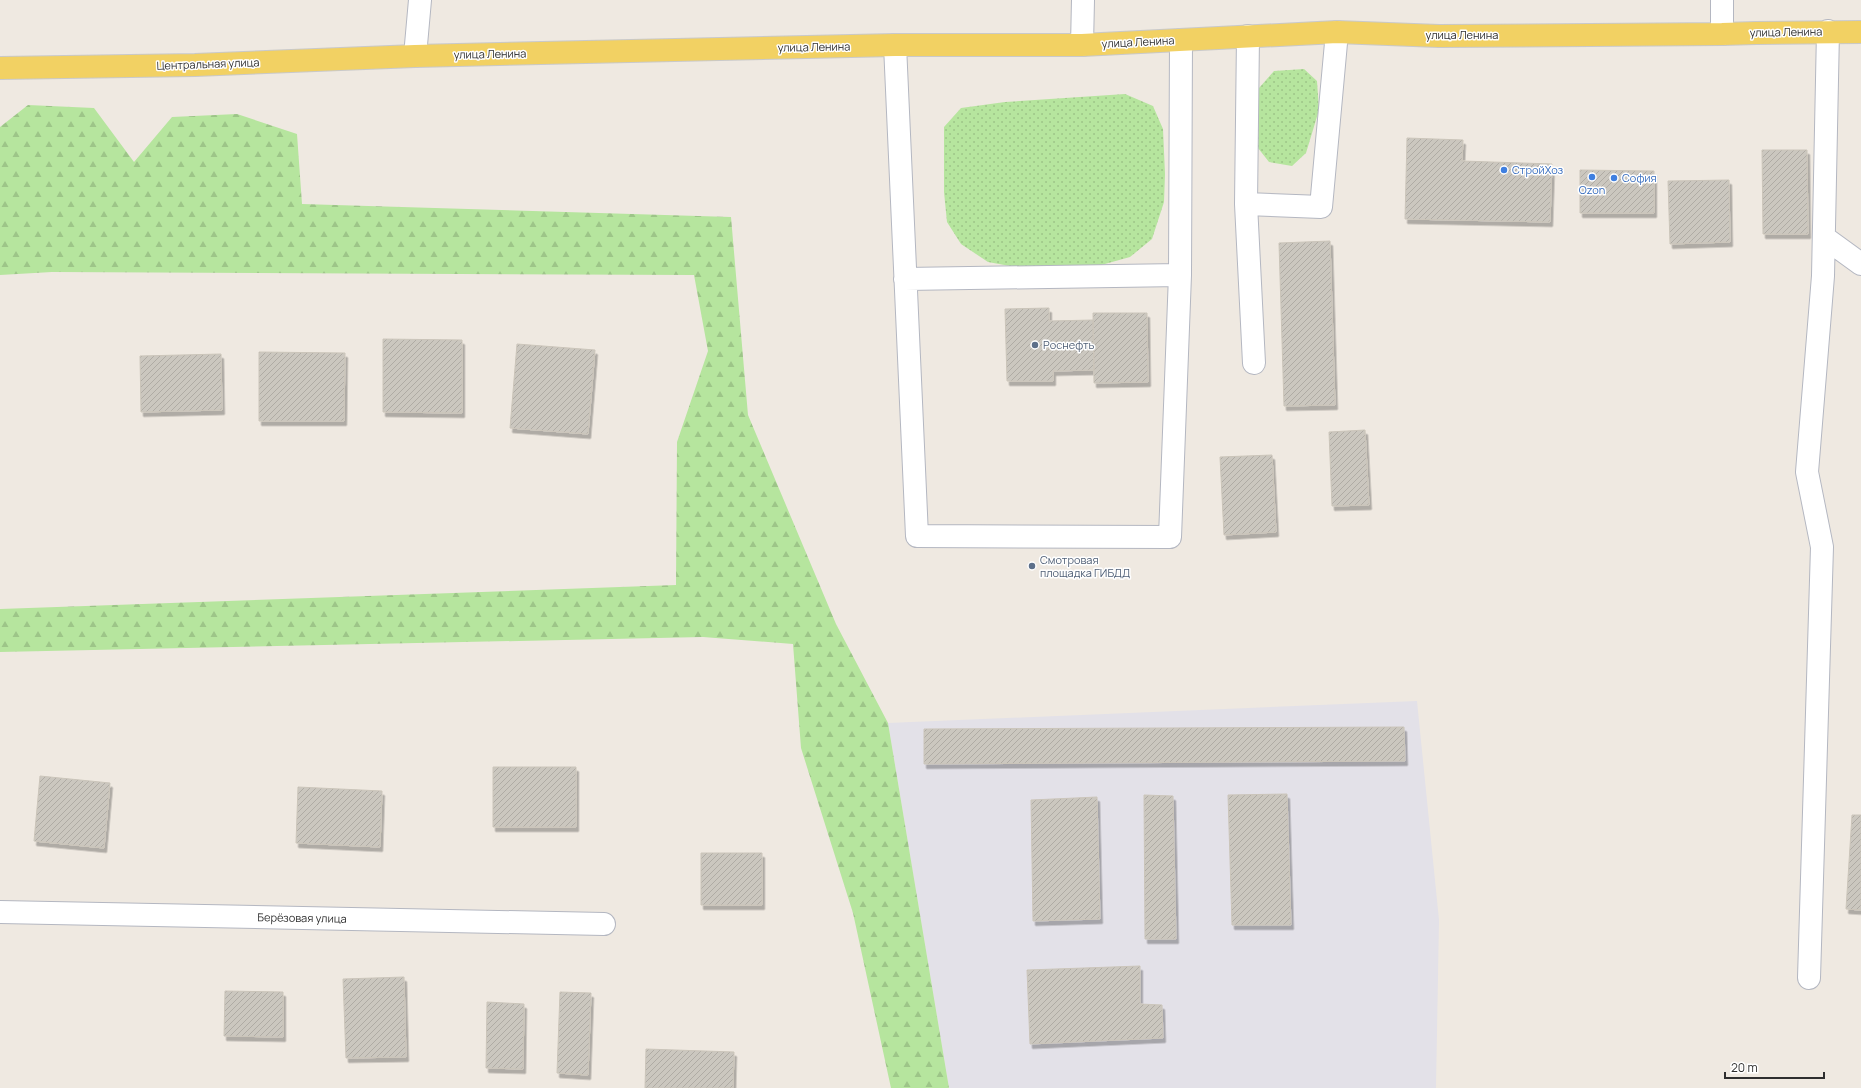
<svg xmlns="http://www.w3.org/2000/svg" width="1861" height="1088" font-family="Manrope,sans-serif">
<style>
.industrial{fill:#e3e1e8}
.grass{fill:url(#grass-dots)}
.forest{fill:url(#forest-firs)}
.building{fill:url(#building-hatch);stroke:#cbc5ba;filter:url(#shadow)}
.lines{fill:none;stroke-linecap:round;stroke-linejoin:round}
.minor-casing{stroke:#b4b7c1;stroke-width:24}
.major-casing{stroke:#c9c9c9;stroke-width:24}
.minor{stroke:#fff;stroke-width:22}
.major{stroke:#f2d163;stroke-width:22}
.shop-dot{fill:#3f7fe0;stroke:#fff;stroke-width:1.5}
.service-dot{fill:#5c6f8a;stroke:#fff;stroke-width:1.5}
.labels{text-anchor:middle;stroke-width:3;stroke-linejoin:round;paint-order:stroke}
.street-label{font-size:11px;fill:#2e2e2e;stroke:#fff}
.shop-label{font-size:11px;fill:#366cbe;stroke:#fff;text-anchor:start}
.service-label{font-size:11px;fill:#4e5e75;stroke:#fff;text-anchor:start}
</style>
<defs>
<pattern id="grass-dots" width="8" height="8" patternUnits="userSpaceOnUse"><rect width="8" height="8" fill="#b6e59e"/><path d="M2 2h.1M6 6h.1" fill="none" stroke="#9dc588" stroke-width="1.8" stroke-linecap="round"/></pattern>
<pattern id="forest-firs" width="22" height="20" patternUnits="userSpaceOnUse"><rect width="22" height="20" fill="#b6e59e"/><path d="M5 1l3.5 6h-7zM16 11l3.5 6h-7z" fill="#9dc588"/></pattern>
<pattern id="building-hatch" width="6" height="6" patternUnits="userSpaceOnUse"><rect width="6" height="6" fill="#cbc7bf"/><path d="M-1 1l2-2M0 6l6-6M5 7l2-2" fill="none" stroke="#afaba4"/></pattern>
<filter id="shadow"><feDropShadow dx="2.5" dy="4.5" stdDeviation="0" flood-color="#0004"/></filter>
</defs>
<rect width="100%" height="100%" fill="#efe9e1"/>
<path class="industrial" d="M1417,701L1439,920L1436,1088H949L888,723Z"/>
<path class="grass" d="M1304,69L1317,81L1319,110L1306,153L1292,166L1269,162L1258,148L1259,88L1274,71Z
M1125,94L1153,106L1163,129L1165,174L1164,202L1152,239L1130,257L1094,267L1038,271L988,262L961,244L947,222L944,192V127L961,108L1005,102Z"/>
<path class="forest" d="M28,105L94,108L134,162L172,117L237,114L297,134L302,204L731,217L748,415L836,624L888,723L949,1088H891L853,913L801,748L793,644L703,637L0,652V609L676,585L677,442L708,351L694,275L52,272L0,275V127Z"/>
<path class="building" d="M1407,138L1463,140L1462,161L1552,164L1550,222L1405,219Z
M1762,150H1807L1808,234H1763Z
M1580,170L1654,171V213H1580Z
M1729,180L1730,242L1670,244L1668,181Z
M1330,241L1335,405L1284,406L1279,243Z
M1049,308V321L1093,320L1094,370L1053,371V381H1007L1005,309Z
M1093,313H1147L1148,382L1094,383Z
M383,339L462,340V413L383,412Z
M517,344L595,350L588,434L510,428Z
M259,352L345,353L344,421H259Z
M221,354L222,410L141,412L140,356Z
M1365,430L1369,505L1332,506L1329,432Z
M1272,455L1276,532L1224,535L1220,457Z
M1404,727L1405,761L924,764V729Z
M493,767H576V827H493Z
M40,776L110,783L104,848L34,841Z
M298,787L382,791L380,847L296,843Z
M1287,794L1291,925H1232L1228,795Z
M1144,795L1173,796L1176,939H1145Z
M1097,797L1100,919L1033,921L1031,800Z
M1852,815H1861V910L1846,909Z
M701,853H762V905H701Z
M1140,966V1004L1162,1005L1163,1038L1030,1044L1027,970Z
M404,977L406,1057L346,1058L343,979Z
M225,991L283,992V1037L224,1036Z
M560,992L591,993L588,1075L557,1073Z
M487,1002L524,1004L523,1069L486,1068Z
M646,1049L734,1052L733,1088H645Z"/>
<g class="lines">
<defs>
<path id="minor" d="M1722,0V34
M1248,36L1246,204L1254,363
M895,45L917,536L1170,537L1180,275L1181,40
M1082,45L1083,0
M415,56L420,0
M1246,204L1321,207L1337,32
M1825,238L1861,264
M905,279L1180,275
M0,912L604,924
M1809,978L1822,547L1807,472L1823,276L1828,31"/>
<path id="major" d="M0,68L195,65L415,56L895,45H1082L1337,32L1439,36L1722,34L1756,33L1861,32"/>
</defs>
<use href="#minor" class="minor-casing"/>
<use href="#major" class="major-casing"/>
<use href="#minor" class="minor"/>
<use href="#major" class="major"/>
</g>
<g class="shop-dot">
<circle cx="1504" cy="170" r="4"/>
<circle cx="1592" cy="177" r="4"/>
<circle cx="1614" cy="178" r="4"/>
</g>
<g class="service-dot">
<circle cx="1035" cy="345" r="4"/>
<circle cx="1032" cy="566" r="4"/>
</g>
<g class="labels">
<g class="street-label">
<text transform="translate(1786 32) rotate(-1)" y="4">улица Ленина</text>
<text x="1462" y="39">улица Ленина</text>
<text transform="translate(1138 42) rotate(-3)" y="4">улица Ленина</text>
<text transform="translate(814 47) rotate(-1)" y="4">улица Ленина</text>
<text transform="translate(490 54) rotate(-1)" y="4">улица Ленина</text>
<text transform="translate(208 64) rotate(-2)" y="4">Центральная улица</text>
<text transform="translate(302 918) rotate(1)" y="4">Берёзовая улица</text>
</g>
<g class="shop-label">
<text x="1512" y="174">СтройХоз</text>
<text x="1622" y="182">София</text>
<text x="1592" y="194" text-anchor="middle">Ozon</text>
</g>
<g class="service-label">
<text x="1043" y="349">Роснефть</text>
<text x="1040" y="564">Смотровая<tspan x="1040" dy="13">площадка ГИБДД</tspan></text>
</g>
</g>
<path d="M1725 1072v6h99v-6" fill="none" stroke="#2e2e2e" stroke-width="2"/>
<text x="1731" y="1072" font-size="12" fill="#2e2e2e" stroke="#ffffff" stroke-width="3" paint-order="stroke">20 m</text>
</svg>
